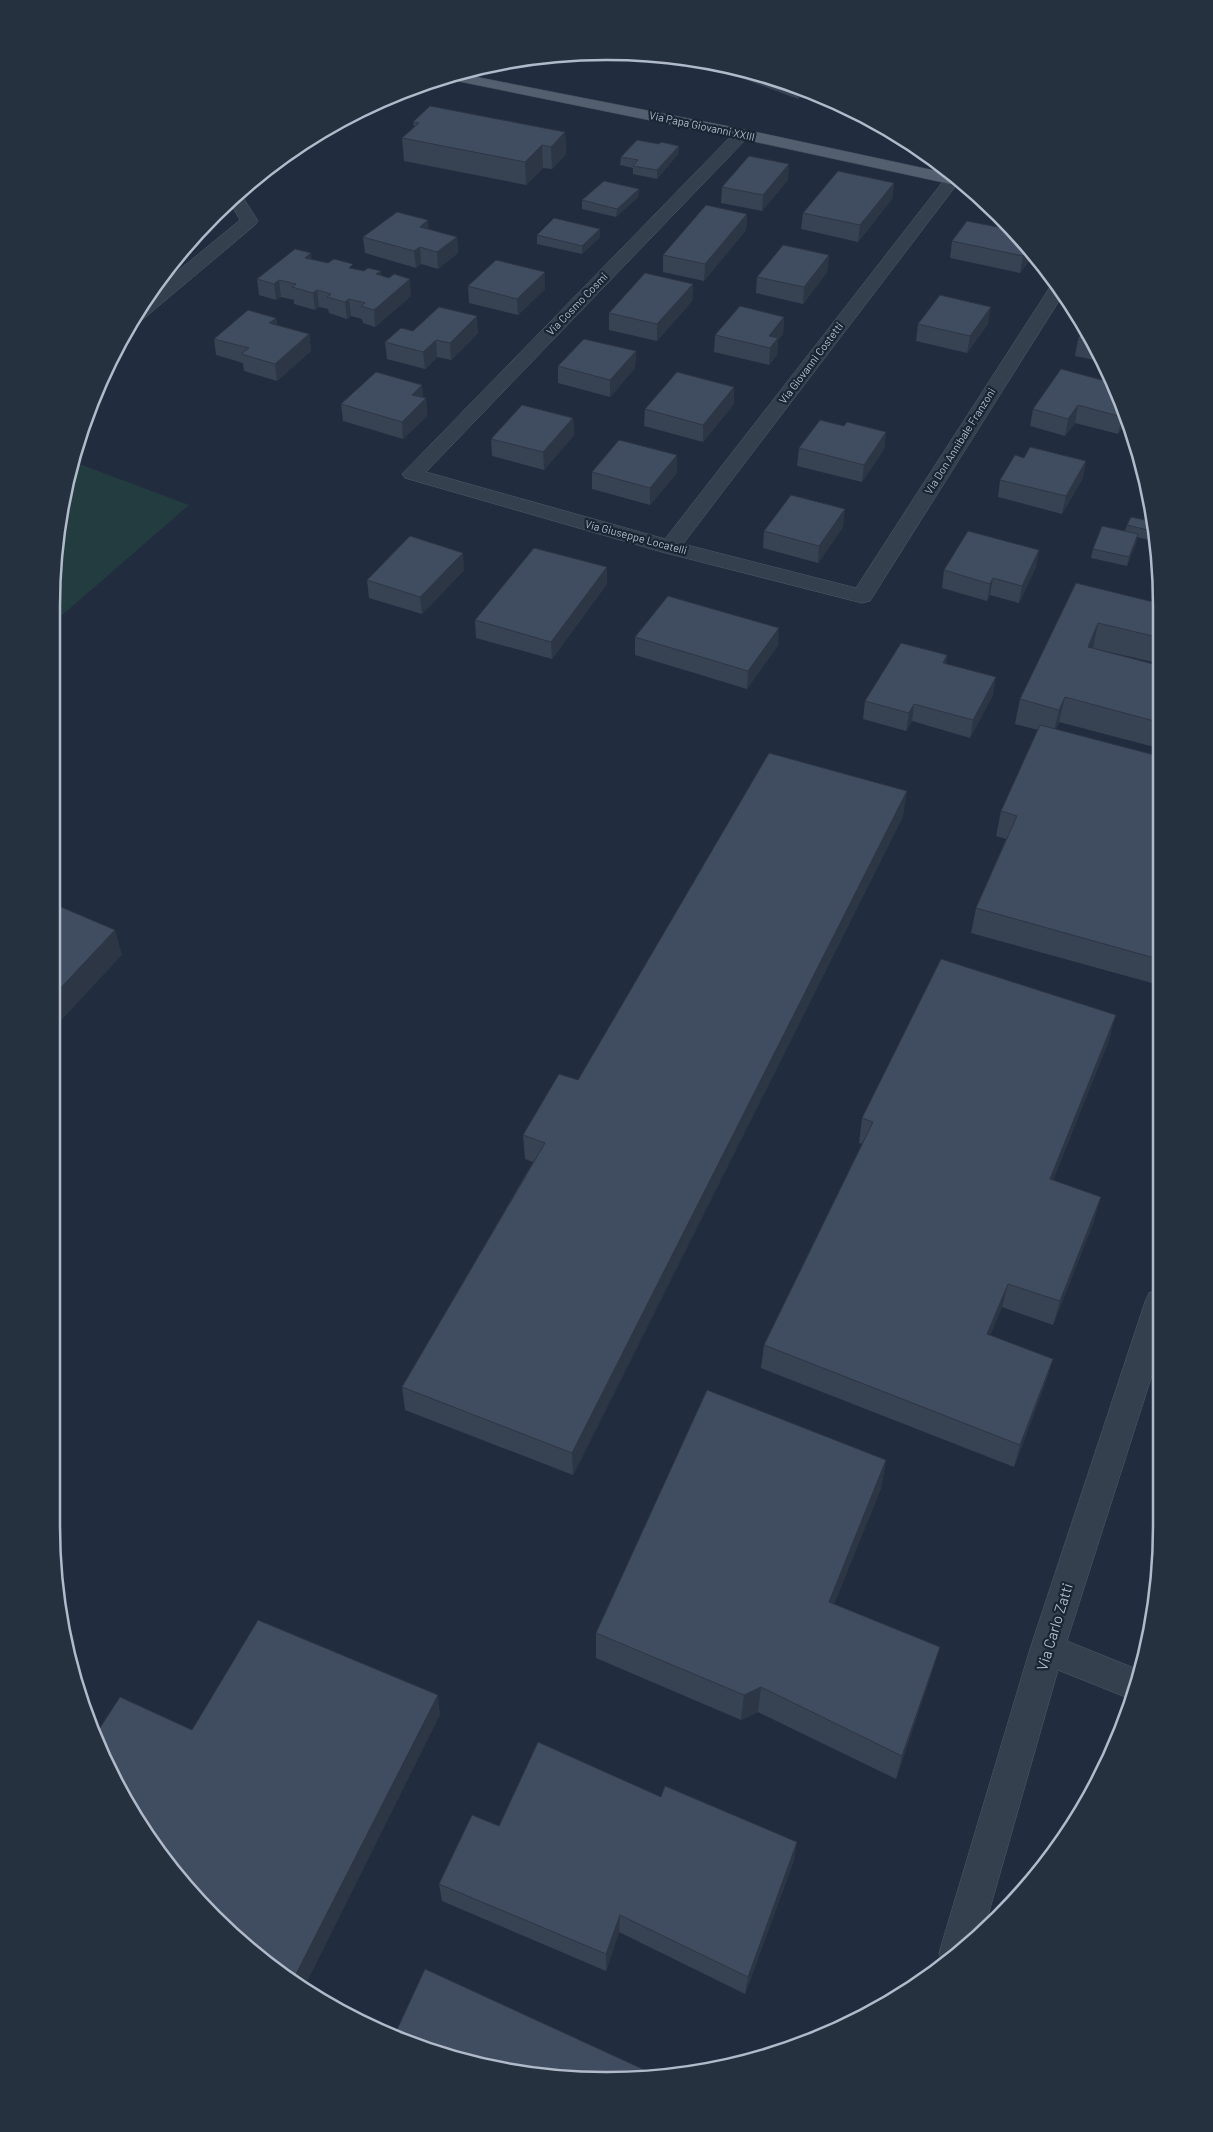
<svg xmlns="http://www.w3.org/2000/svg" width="1213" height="2132" font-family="Barlow,sans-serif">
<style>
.green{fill:#233c40}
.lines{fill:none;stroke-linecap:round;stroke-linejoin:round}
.minor-casing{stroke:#505a69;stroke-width:1}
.major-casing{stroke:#3e4957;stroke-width:1}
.minor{fill:#35404f;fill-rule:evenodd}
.major{fill:#535e6f;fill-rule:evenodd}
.wall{fill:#374253}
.shaded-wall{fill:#2d3644}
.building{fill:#404d61;stroke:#2d3644}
.labels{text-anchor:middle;stroke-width:4.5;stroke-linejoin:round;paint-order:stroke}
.far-street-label{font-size:11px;fill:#b1baca;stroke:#1a2533}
.near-street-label{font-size:15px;fill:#b1baca;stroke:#1a2533}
.rim{fill:none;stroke:#b1baca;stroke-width:2.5}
</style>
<rect width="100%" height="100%" fill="#212d3f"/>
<path class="green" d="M74,462L189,505L53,623L52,570Z"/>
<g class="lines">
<defs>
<path id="minor" d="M742,129L748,131L750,134L748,137L426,472L665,539L948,175L958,183L683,544L856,588L1050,287L1055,282L1064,293L870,601L862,603L662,552L405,478L402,474L736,131Z
M240,193L258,221L255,225L142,320L131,321L151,293L240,220L230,202Z
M1160,1290V1350L1067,1641L1139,1670L1133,1700L1058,1670L983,1933L972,1943L943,1964L939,1953L1030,1649L1145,1302L1149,1293Z"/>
<path id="major" d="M456,73L742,129L946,173L960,184L955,185L742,139L442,78Z"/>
</defs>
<use href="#minor" class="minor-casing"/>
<use href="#major" class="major-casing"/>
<use href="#minor" class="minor"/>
<use href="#major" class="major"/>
</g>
<path class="wall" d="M735,69L785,81L811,92L798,99L735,76Z
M413,122L565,132L566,154L552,169L543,168L526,185L404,161L402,138L414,127Z
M659,144L679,146L678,154L657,179L633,174V168L620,165L621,157Z
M788,180L762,211L721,203L722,187Z
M894,183L892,199L858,242L801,229L803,213Z
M639,189L638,197L616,217L582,209V200Z
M747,214L746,230L704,281L663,272V255Z
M1006,222L1033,255L1020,273L950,258L952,241L1002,228Z
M429,229L457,237L458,253L438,269L421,264L416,268L365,253L363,237Z
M537,235L600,237L582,254L537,244Z
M829,255L827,272L803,304L756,293L757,277Z
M311,259L364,271H381V276L411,296L375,327L363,323L362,319L351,316L347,319L329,313L328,309L319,307L315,310L294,304V300L281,297L276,300L259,295L257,279Z
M545,272V289L518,315L469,303L468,286Z
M693,284L692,301L657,341L609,330V313Z
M784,317L783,334L778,340L777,355L769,365L714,352L715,335Z
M276,318L277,325L309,334L311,351L277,381L244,371L243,363L216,355L214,339Z
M918,324H988L967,353L916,341Z
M1084,330L1099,361L1075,356L1078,339Z
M413,331L478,333L451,360L437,357L425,369L387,359L385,342Z
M636,351L635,368L610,397L558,383V366Z
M1109,382L1128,419L1118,434L1075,423L1065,436L1030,426L1033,409Z
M734,387V404L703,442L644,426L645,409Z
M423,398H426L427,416L403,439L343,421L341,404Z
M573,418L574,435L544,470L492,456L491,439Z
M886,432L884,449L862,482L797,466L799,448Z
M592,472L677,473L650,505L592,489Z
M1083,478L1062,514L998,497L1000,480Z
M1154,522L1157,534L1153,541L1137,537L1136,543L1127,566L1091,558L1093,549L1125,531L1127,525Z
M843,527L818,563L763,548L764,531Z
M1036,567L1019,603L990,595L987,601L942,588L944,570Z
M464,570L422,614L369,598L367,580Z
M1076,583L1157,603V663L1093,648L1157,665L1158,748L1059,722L1056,729L1158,756L1159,985L971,933L976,908L1006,839L996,836L1001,811L1038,730L1015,724L1020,699Z
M607,584L552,659L476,638L475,620Z
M635,637L778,645L747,689L635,655Z
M947,655L946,663L993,695L970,738L912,721L906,731L863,719L865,701Z
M903,816L573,1475L405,1410L402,1387L533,1162L525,1159L523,1135L578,1080Z
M1109,1040L1053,1180L1094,1221L1053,1325L1002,1307L990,1335L1053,1359L1046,1381L1014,1467L761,1368L764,1345L862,1144L859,1143L862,1118Z
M886,1460L881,1488L834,1604L932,1672L896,1779L758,1712L741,1720L596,1658V1633Z
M661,1797L794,1860L745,1994L619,1932L606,1971L442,1901L439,1884L499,1826Z"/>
<path class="shaded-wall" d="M799,87L811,92L798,99Z
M565,132L566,154L552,169L551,147Z
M542,145L543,168L526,185L525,162Z
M679,146L678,154L657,179V170Z
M789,164L788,180L762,211L763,195Z
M894,183L892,199L858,242L860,225Z
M639,189L638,197L616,217L617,209Z
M747,214L746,230L704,281L705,264Z
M428,220L429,236L420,227Z
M600,229V237L582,254V246Z
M457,237L458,253L438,269L437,252Z
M420,247L421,264L416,268L414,251Z
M1028,249L1033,255L1020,273L1023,256Z
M311,253L313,269L305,258Z
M829,255L827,272L803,304L804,287Z
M381,271L382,288L376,274Z
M545,272V289L518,315L517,299Z
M410,279L411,296L375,327L374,310Z
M279,280L281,297L276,300L274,284Z
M693,284L692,301L657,341V324Z
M317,290L319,307L315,310L313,293Z
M349,299L351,316L347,319L345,302Z
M991,307L988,324L967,353L970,336Z
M477,316L478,333L451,360L450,343Z
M784,317L783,334L778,340L777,355L769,365L770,348L769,336Z
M276,318L278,334L269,323Z
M309,334L311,351L277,381L275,364Z
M436,340L437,357L425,369L423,352Z
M636,351L635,368L610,397V380Z
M422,385L424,401L426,398L427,416L403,439L402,422L412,395Z
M734,387V404L703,442V425Z
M1078,405L1075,423L1065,436L1068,419Z
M1125,413L1128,419L1118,434L1122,417Z
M573,418L574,435L544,470L543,452Z
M886,432L884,449L862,482L864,465Z
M677,455V473L650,505V488Z
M1086,461L1083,478L1062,514L1066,496Z
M845,509L843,527L818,563L819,546Z
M1156,531L1157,534L1153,541Z
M1138,534L1136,543L1127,566L1129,557Z
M1039,550L1036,567L1019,603L1022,586Z
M463,553L464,570L422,614L420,597Z
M607,567V584L552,659L551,642Z
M993,578L990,595L987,601L990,584Z
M1098,623L1093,648L1082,672L1088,647Z
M779,628L778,645L747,689L748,671Z
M947,655L944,673L943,663Z
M996,677L993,695L970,738L973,720Z
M1065,697L1059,722L1053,735L1059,710Z
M914,704L912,721L906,731L909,713Z
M907,791L903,816L573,1475L572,1453Z
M115,930L122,955L54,1028V995Z
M1116,1015L1109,1040L1044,1203L1050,1179Z
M1101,1197L1094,1221L1053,1325L1060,1301Z
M1008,1284L1002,1307L981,1357L987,1334Z
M1053,1359L1046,1381L1014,1467L1020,1445Z
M886,1460L881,1488L824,1628L829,1602Z
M940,1647L932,1672L896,1779L902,1756Z
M761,1687L758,1712L741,1720L744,1695Z
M438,1695L440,1715L303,1990L292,1982Z
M797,1842L794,1860L745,1994L748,1977Z
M620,1915L619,1932L606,1971V1954Z"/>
<path class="building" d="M430,106L565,132L551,147L542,145L525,162L402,138L419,123L413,122Z
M637,140L659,144L661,142L679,146L657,170L633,166L638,160L621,157Z
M749,156L789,164L763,195L722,187Z
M838,171L894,183L860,225L803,213Z
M604,181L639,189L617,209L582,200Z
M706,205L747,214L705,264L663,255Z
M397,212L428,220L420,227L457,237L437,252L420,247L414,251L363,237Z
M554,218L600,229L582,246L537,235Z
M967,221L1002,228L1006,222L1028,249L1023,256L952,241Z
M783,245L829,255L804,287L757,277Z
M295,249L311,253L305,258L328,263L334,259L353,264L349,268L364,271L368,268L381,271L376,274L389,278L394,274L410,279L374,310L361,306L365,303L349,299L345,302L327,297L331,294L317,290L313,293L292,287L296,284L279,280L274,284L257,279Z
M496,260L545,272L517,299L468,286Z
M645,273L693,284L657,324L609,313Z
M940,295L991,307L970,336L918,324Z
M740,306L784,317L769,336L778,338L770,348L715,335Z
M439,307L477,316L450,343L436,340L423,352L385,342L401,328L413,331Z
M248,310L276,318L269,323L309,334L275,364L241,354L249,348L214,339Z
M1084,330L1090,341L1078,339Z
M584,339L636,351L610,380L558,366Z
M1061,369L1109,382L1125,413L1122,417L1078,405L1068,419L1033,409Z
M376,372L422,385L412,395L426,398L402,422L341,404Z
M677,372L734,387L703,425L645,409Z
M522,405L573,418L543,452L491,439Z
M820,420L844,426L847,422L886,432L864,465L799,448Z
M619,440L677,455L650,488L592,472Z
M1030,447L1086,461L1066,496L1000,480L1015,455L1024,458Z
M791,495L845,509L819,546L764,531Z
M1131,517L1154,522L1156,531V532L1127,525Z
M1102,526L1138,534L1129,557L1093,549Z
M968,531L1039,550L1022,586L993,578L990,584L944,570Z
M410,536L463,553L420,597L367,580Z
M534,548L607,567L551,642L475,620Z
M1076,583L1157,603V637L1098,623L1088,647L1157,665L1158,722L1065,697L1059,710L1020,699Z
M668,596L779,628L748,671L635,637Z
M901,643L947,655L943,663L996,677L973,720L914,704L909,713L865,701Z
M1040,725L1158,756V959L976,908L1017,816L1001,811Z
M769,753L907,791L572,1453L402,1387L545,1143L523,1135L559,1074L578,1080Z
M54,904L115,930L54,995Z
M941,959L1116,1015L1050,1179L1101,1197L1060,1301L1008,1284L987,1334L1053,1359L1020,1445L764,1345L873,1122L862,1118Z
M707,1390L886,1460L829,1602L940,1647L902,1756L761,1687L744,1695L596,1633Z
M258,1620L438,1695L292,1982L214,1918L166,1863L109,1771L94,1737L120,1697L192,1730Z
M538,1742L661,1797L665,1786L797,1842L748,1977L620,1915L606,1954L439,1884L472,1815L499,1826Z
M425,1969L660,2077L643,2080L534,2076L463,2062L394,2036Z"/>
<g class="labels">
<g class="far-street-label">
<text transform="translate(702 126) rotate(12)" y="4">Via Papa Giovanni XXIII</text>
<text transform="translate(577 304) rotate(-46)" y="4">Via Cosmo Cosmi</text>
<text transform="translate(811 363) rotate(-53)" y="4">Via Giovanni Costetti</text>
<text transform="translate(960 441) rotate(-58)" y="4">Via Don Annibale Franzoni</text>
<text transform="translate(636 537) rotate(15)" y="4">Via Giuseppe Locatelli</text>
</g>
<g class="near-street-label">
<text transform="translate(1055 1627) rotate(-73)" y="5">Via Carlo Zatti</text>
</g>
</g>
<path d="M0 0H1213V2132H0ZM606 60H607A546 546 0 0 1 1153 606V1526A546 546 0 0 1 607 2072H606A546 546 0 0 1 60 1526V606A546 546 0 0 1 606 60Z" fill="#26313f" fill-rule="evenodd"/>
<path class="rim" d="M606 60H607A546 546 0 0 1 1153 606V1526A546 546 0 0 1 607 2072H606A546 546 0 0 1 60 1526V606A546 546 0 0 1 606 60Z"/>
</svg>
